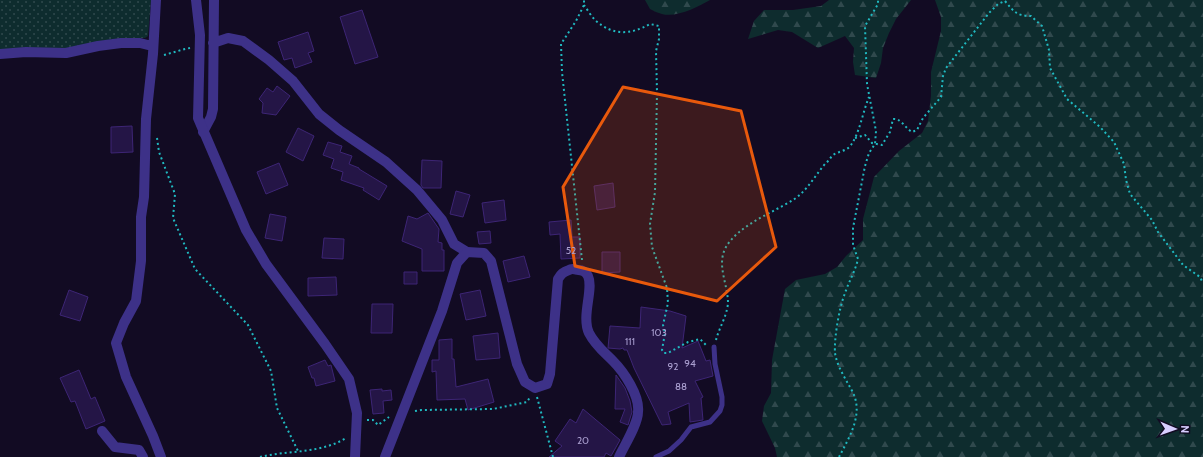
<svg xmlns="http://www.w3.org/2000/svg" width="1203" height="457" font-family="Cabin,sans-serif">
<style>
.grass{fill:url(#grass-dots)}
.forest{fill:url(#forest-firs)}
.building{fill:#241546;stroke:#3d2575}
.lines{fill:none;stroke-linecap:round;stroke-linejoin:round}
.path{stroke:#20b9c0;stroke-width:2;stroke-dasharray:2 3;stroke-linecap:butt}
.service{stroke:#3d3188;stroke-width:5}
.minor{stroke:#3d3188;stroke-width:10}
.tertiary{stroke:#3d3188;stroke-width:10}
.marked{fill:#e8590c;fill-opacity:0.2;stroke:#e8590c;stroke-width:3;stroke-linejoin:round}
.labels{text-anchor:middle;stroke-width:3;stroke-linejoin:round;paint-order:stroke}
.number-label{font-size:10px;fill:#aba0d1}
</style>
<defs>
<pattern id="grass-dots" width="8" height="8" patternUnits="userSpaceOnUse"><rect width="8" height="8" fill="#0e2c2e"/><path d="M2 2h.1M6 6h.1" fill="none" stroke="#30494d" stroke-width="1.8" stroke-linecap="round"/></pattern>
<pattern id="forest-firs" width="22" height="20" patternUnits="userSpaceOnUse"><rect width="22" height="20" fill="#0e2c2e"/><path d="M5 1l3.5 6h-7zM16 11l3.5 6h-7z" fill="#30494d"/></pattern>
</defs>
<rect width="100%" height="100%" fill="#120b23"/>
<path class="grass" d="M0,0H151L148,36L145,38L113,39L65,51L0,52Z"/>
<path class="forest" d="M645,0H710C698,7 676,18 662,14C658,13 654,11 650,9Z
M829,0H911L896,19L889,33L883,48L881,63L876,78L855,75L853,62L854,48L845,36L818,48L792,32L778,30L748,39L754,21L764,10H793L821,6Z
M935,0H1203V457H777L775,448L762,421L764,406L771,393L772,360L785,289L796,280L825,274L837,267L846,256L863,240V219L874,177L899,151L922,133L928,121L931,96V72L941,31V17Z"/>
<path class="building" d="M362,10L378,57L355,64L340,17Z
M308,32L314,51L308,53L312,62L295,68L292,58L284,60L278,42Z
M277,86L290,96L276,115L262,113L263,103L259,99L267,88L273,92Z
M132,126L133,152L111,153V127Z
M298,128L314,136L303,161L286,152Z
M328,142L342,146L340,152L352,156L349,164L359,168V169L387,186L379,200L363,190L364,188L341,180L343,172L331,168L334,159L323,155Z
M422,160L442,161L441,188H423L421,185Z
M279,163L288,185L266,194L257,172Z
M613,183L615,207L597,210L594,186Z
M456,191L470,195L463,217L450,214Z
M504,200L506,220L485,223L482,203Z
M428,213L439,229L438,242L442,243V250H444V271H422V249L402,241L408,216L417,219Z
M270,214L286,217L282,241L265,238Z
M571,220L572,237H580V258L561,259L560,234L550,235L549,222Z
M490,231L491,243L479,244L477,232Z
M324,238L344,239L343,259L322,258Z
M602,252H620V272L602,273Z
M524,256L530,277L508,282L503,261Z
M404,272H417V284H404Z
M336,277L337,295L308,296V278Z
M69,290L88,297L80,321L60,315Z
M480,290L486,316L466,320L460,294Z
M372,304H393L392,333H371Z
M641,307L670,311L686,316L682,348L698,341L706,361L710,360L713,376L695,381L703,397L701,398L703,420L690,422L689,403L668,412L671,424L662,425L634,368L627,350H624L623,348L620,349L608,348L610,326L640,328Z
M498,333L500,358L476,360L473,336Z
M452,339V359H454L456,387L488,379L494,402L468,410L465,399L437,400L436,371L432,372V360H439V340Z
M325,360L328,366L331,365L335,381L316,386L314,378H312L308,367Z
M79,370L91,399L95,397L105,421L86,429L75,401L71,402L60,378Z
M616,375L625,388L630,401L632,412L628,425L620,422L625,409H615Z
M382,389V391L391,390L392,400L383,401L384,413L373,414L370,390Z
M583,409L620,440L611,456L606,453L604,457H549L562,446L555,441L570,419L576,423Z"/>
<g class="lines">
<path class="path" d="M1005,1C1014,12 1017,16 1031,16L1042,26L1049,50L1050,68L1067,99L1100,127L1114,142L1124,164L1126,180L1130,194L1152,220L1158,232L1183,265L1200,277L1203,283
M584,5C587,9 591,16 595,20C613,36 630,35 650,24L659,26V39L656,51L657,93L655,192L650,224L652,247L667,288L668,303L663,325L665,333L662,350L664,353H668L688,342L700,339L707,346
M164,55L185,49L190,48
M157,138L159,152L175,194L173,218L195,269L248,325L271,371L277,408L298,451
M855,138L865,135L872,143L882,145L890,132L893,119C901,118 904,127 912,132L917,130L923,118L941,97L943,76L946,68L989,13L998,4L1005,1
M582,260L562,72L561,44L576,21L584,5V0
M716,340C719,328 727,316 728,303C728,284 716,265 726,247C739,225 772,213 793,200C807,191 814,177 825,164C828,162 830,158 833,155C839,151 847,151 851,145C860,132 863,111 869,97
M537,397L553,457
M415,411L421,410L493,409L527,402L530,397
M367,420H373L378,425L389,417
M260,457C288,450 320,454 346,438
M839,457C850,436 865,412 851,389C845,378 837,366 835,353C834,339 839,309 844,296C848,283 855,272 858,259L853,245V228L865,166L869,153L875,144L876,131L867,84L865,26L878,4V0"/>
<path class="service" d="M656,457L669,451L681,440L691,427L710,422L720,411L722,405V397L715,364L714,347"/>
<path class="minor" d="M156,0L153,54L146,119L144,197L141,217V261L136,301L124,323L116,343L126,377L153,436L161,457
M213,43L228,38L243,41L269,60L293,81L319,114L339,130L386,162L417,190L442,220L454,244L467,252
M0,54L26,52L66,53L98,46L121,43H140L152,46
M203,132L211,117L213,109L214,0
M102,431L115,447L139,450L143,457"/>
<path class="tertiary" d="M196,0L200,35L198,118L246,230L266,264L325,344L349,379L357,413L355,457
M385,457L442,311L457,263L467,252L484,253L491,261L517,364L525,382L535,388L547,384L550,374L558,279C561,274 563,272 569,270C572,268 574,269 578,270C582,270 586,272 588,276C594,289 581,316 589,333C595,345 604,352 613,361C624,372 640,396 638,412C638,424 624,446 619,457"/>
</g>
<path class="marked" d="M623,87L741,111L776,247L717,301L575,266L563,187Z"/>
<g class="labels">
<g class="number-label">
<text x="571" y="254">52</text>
<text x="659" y="336">103</text>
<text x="630" y="345">111</text>
<text x="690" y="367">94</text>
<text x="673" y="370">92</text>
<text x="681" y="390">88</text>
<text x="583" y="444">20</text>
</g>
</g>
<g transform="translate(1175 429) rotate(92)" stroke="#120b23" stroke-width="3" paint-order="stroke">
<path d="M0-3L7 15L0 10L-7 15Z" fill="#d8ceff"/>
<text y="-6" font-size="11" font-weight="bold" text-anchor="middle" fill="#d8ceff">N</text>
</g>
</svg>
